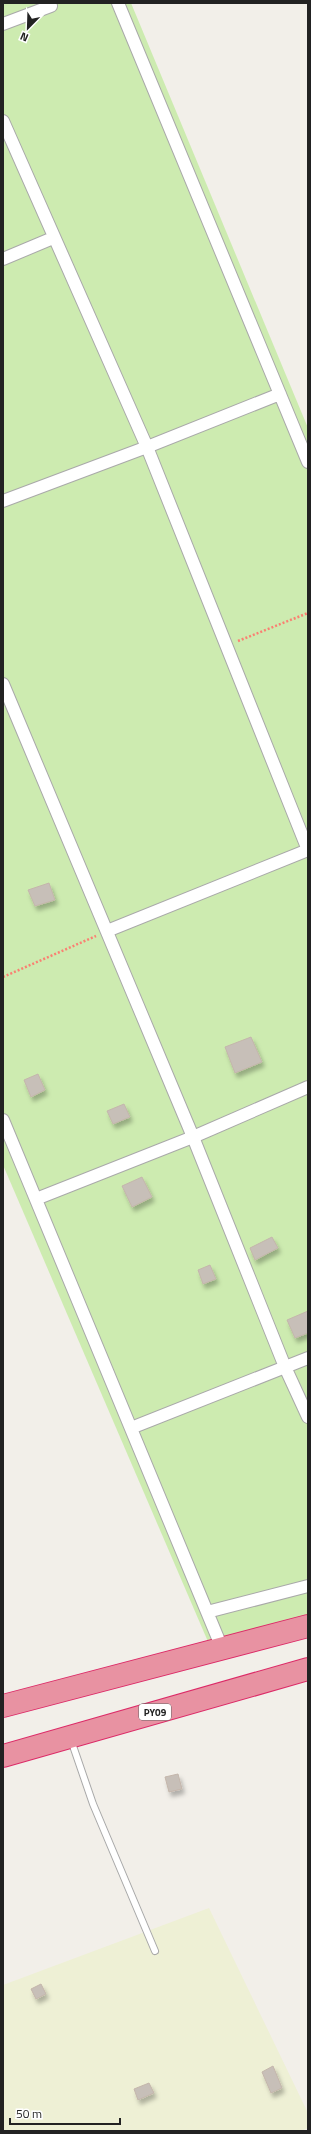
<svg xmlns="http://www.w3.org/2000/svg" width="311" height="2134" font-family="'Titillium Web',sans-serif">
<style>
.farmland{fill:#eef0d5}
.grass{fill:#cdebb0}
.building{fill:#c7bfb8;stroke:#c4b6ab;filter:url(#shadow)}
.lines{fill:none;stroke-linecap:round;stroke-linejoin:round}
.lane-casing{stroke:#a9a9a9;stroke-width:8}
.street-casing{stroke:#a9a9a9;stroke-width:14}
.highway-casing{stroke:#dc2a67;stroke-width:24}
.path{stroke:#fa8072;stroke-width:2.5;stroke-dasharray:2 2;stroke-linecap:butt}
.lane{stroke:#fff;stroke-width:6}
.street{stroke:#fff;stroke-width:12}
.highway{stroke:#e892a2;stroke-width:22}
.labels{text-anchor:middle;stroke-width:3;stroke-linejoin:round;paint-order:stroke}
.shield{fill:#fff;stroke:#646464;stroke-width:1}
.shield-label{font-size:10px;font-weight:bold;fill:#222}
</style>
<defs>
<filter id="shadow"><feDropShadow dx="2.5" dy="4.5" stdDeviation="2" flood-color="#0004"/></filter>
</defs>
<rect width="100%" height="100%" fill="#f2efe9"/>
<path class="farmland" d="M209,1908L308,2113V2128L301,2131H3V1985Z"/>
<path class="grass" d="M3,3H131L308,428V1617L209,1644L3,1165Z"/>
<path class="building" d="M49,883L55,900L35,906L28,890Z
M251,1037L262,1062L235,1073L225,1047Z
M38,1074L45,1090L31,1097L24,1080Z
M124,1104L130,1117L113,1124L107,1111Z
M142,1177L152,1197L132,1207L122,1186Z
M272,1237L278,1248L255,1260L250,1248Z
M210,1265L216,1279L203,1284L198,1270Z
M308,1311V1333L295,1338L287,1320Z
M178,1774L182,1789L169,1792L165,1777Z
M41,1984L46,1994L36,1999L31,1989Z
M273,2066L282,2088L271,2093L262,2072Z
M149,2083L154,2093L138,2100L134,2089Z"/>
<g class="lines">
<defs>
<path id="lane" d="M71,1740L93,1804L155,1951"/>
<path id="street" d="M118,3L308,462
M3,24L51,6
M3,121L147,447L308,850L107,931
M3,259L53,238
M3,501L147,447L280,394
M3,684L193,1137L285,1367L308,1417
M3,1120L222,1648
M36,1199L193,1137L308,1087
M131,1428L308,1358
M207,1612L308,1586"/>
<path id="highway" d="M3,1706L308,1626
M3,1756L308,1669"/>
</defs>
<use href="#lane" class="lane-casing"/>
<use href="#street" class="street-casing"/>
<use href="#highway" class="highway-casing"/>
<path class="path" d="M238,641L308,613
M3,977L96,936"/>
<use href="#lane" class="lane"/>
<use href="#street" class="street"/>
<use href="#highway" class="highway"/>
</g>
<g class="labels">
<rect class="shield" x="139" y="1704" width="32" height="16" rx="3"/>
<g class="shield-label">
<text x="155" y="1716">PY09</text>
</g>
</g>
<rect width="311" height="2134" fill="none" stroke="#222222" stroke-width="8"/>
<g transform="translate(28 28) rotate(203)" stroke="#ffffff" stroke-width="3" paint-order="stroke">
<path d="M0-3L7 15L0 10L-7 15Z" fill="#222222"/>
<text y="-6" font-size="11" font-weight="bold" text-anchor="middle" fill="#222222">N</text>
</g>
<path d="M10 2118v6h110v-6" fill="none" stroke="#222222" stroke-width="2"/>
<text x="16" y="2118" font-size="12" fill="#222222" stroke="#ffffff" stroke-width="3" paint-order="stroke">50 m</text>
</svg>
